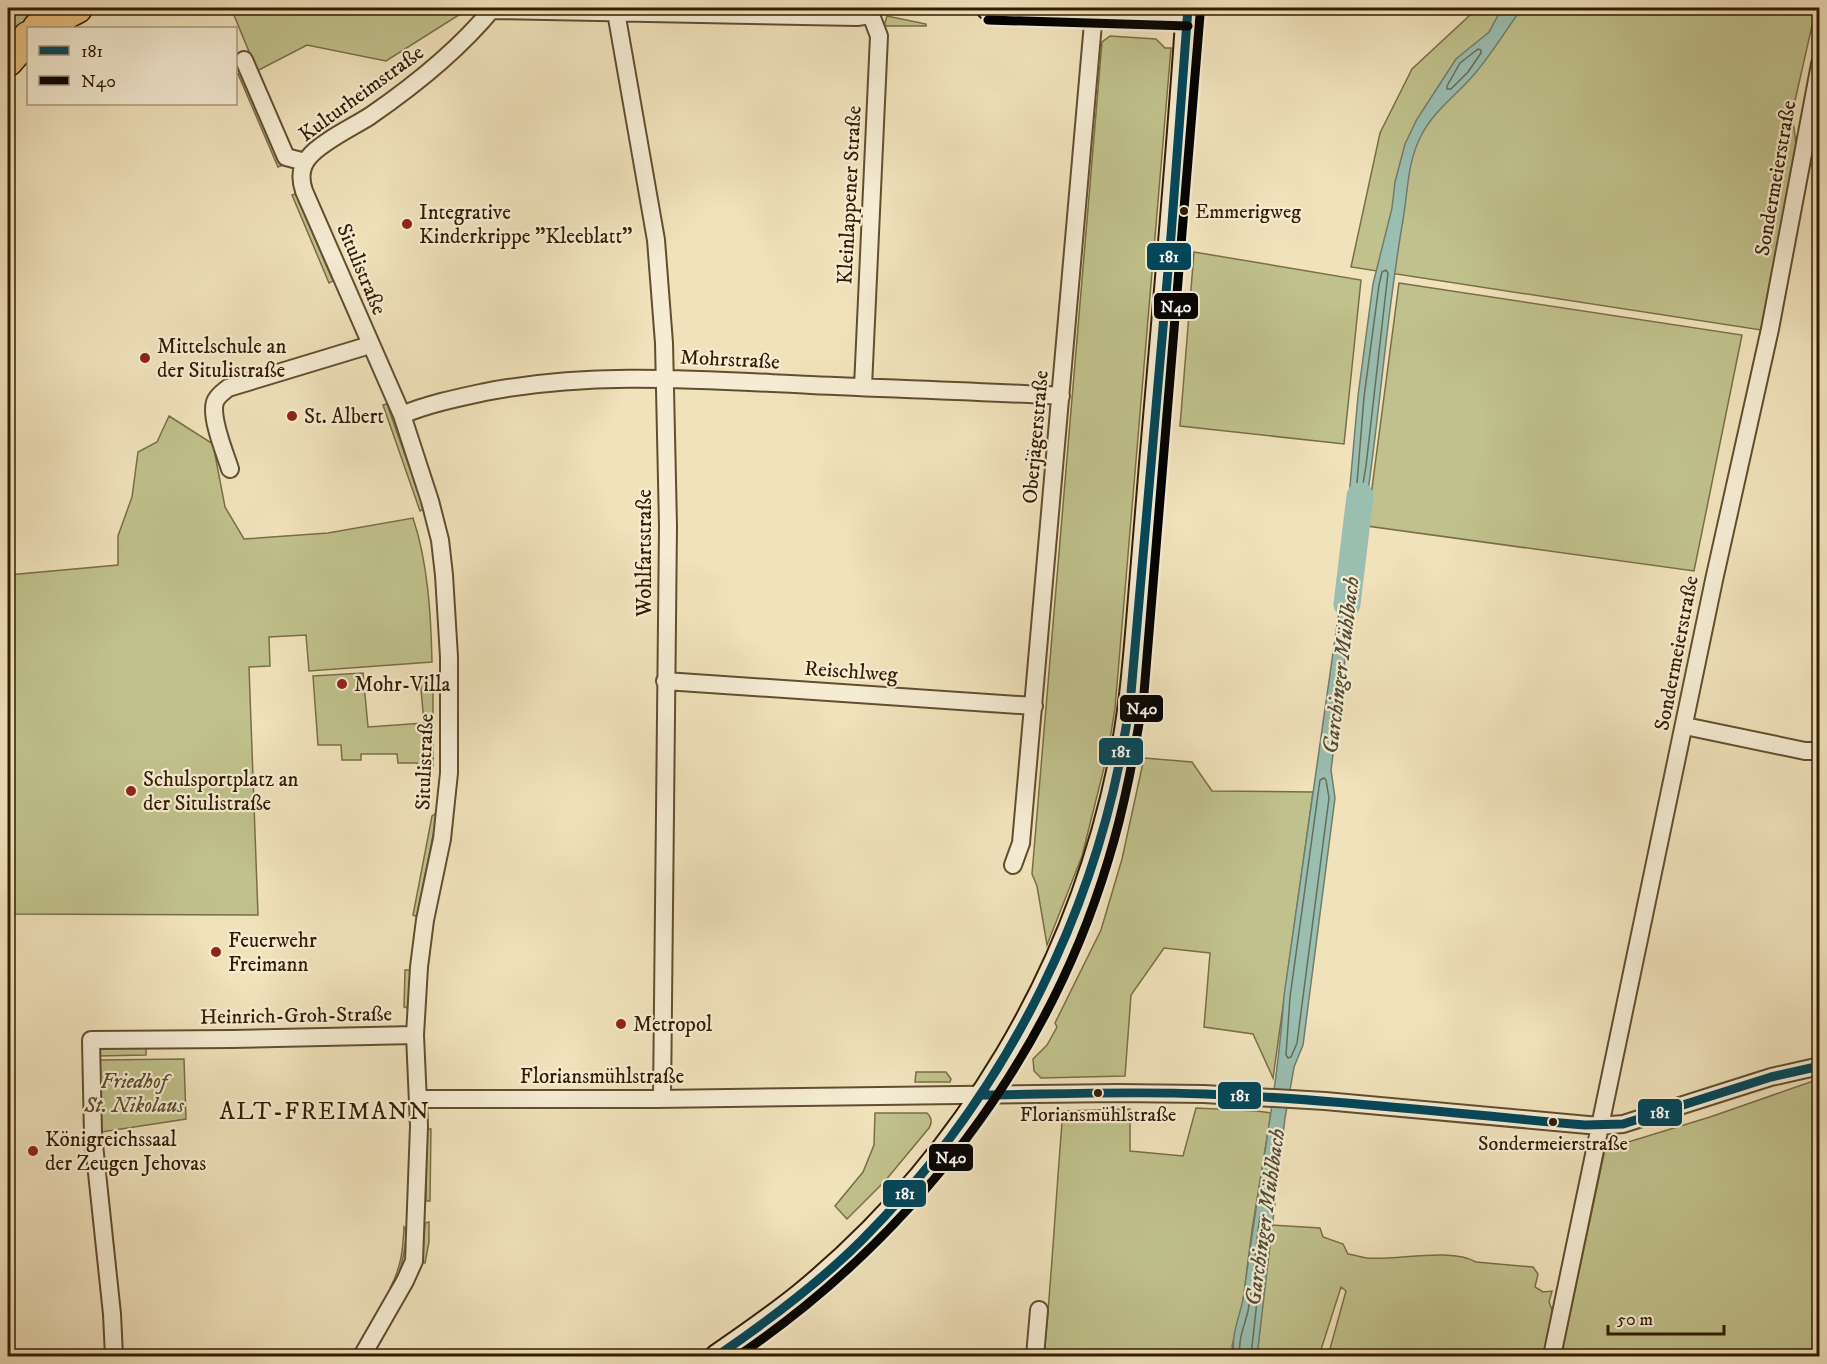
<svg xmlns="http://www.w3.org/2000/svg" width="1827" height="1364" font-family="'IM FELL DW Pica',serif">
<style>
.green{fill:#c0c18c;stroke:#7a6e46;stroke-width:1.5}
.water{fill:#9abeb0;stroke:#717d6a;stroke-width:1.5}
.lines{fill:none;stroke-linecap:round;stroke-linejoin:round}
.shore{stroke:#666d58;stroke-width:1.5}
.river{stroke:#9abeb0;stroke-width:27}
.minor-casing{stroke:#624e2f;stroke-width:20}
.secondary-casing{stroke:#331c00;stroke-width:26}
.motorway-casing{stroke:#331c00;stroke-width:33}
.minor{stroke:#f5ecd3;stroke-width:16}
.secondary{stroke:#f5ecd3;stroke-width:22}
.motorway{stroke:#e8c17e;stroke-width:30}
.bus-1-casing{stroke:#f5ecd3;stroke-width:14}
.bus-2-casing{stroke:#f5ecd3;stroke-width:14}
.bus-1{stroke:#00465a;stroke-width:9}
.bus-2{stroke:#000;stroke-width:9}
.bus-dot{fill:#331c00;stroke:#f5ecd3;stroke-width:2}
.poi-dot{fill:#8f2418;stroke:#f5ecd3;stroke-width:2}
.labels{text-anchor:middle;stroke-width:4.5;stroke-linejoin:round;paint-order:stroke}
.bus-label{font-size:20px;fill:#331c00;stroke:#f5ecd3}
.street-label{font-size:21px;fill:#331c00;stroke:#f5ecd3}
.poi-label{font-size:21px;fill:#331c00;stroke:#f5ecd3;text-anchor:start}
.park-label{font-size:21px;font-style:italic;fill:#5d4e2a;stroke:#f5ecd3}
.water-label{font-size:22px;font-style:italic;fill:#524d35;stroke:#f5ecd3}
.quarter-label{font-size:24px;letter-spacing:1.5px;fill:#331c00;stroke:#f5ecd3}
.line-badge{stroke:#f5ecd3;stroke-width:2}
.badge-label{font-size:16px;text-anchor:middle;font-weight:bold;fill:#fff}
</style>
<rect width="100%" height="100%" fill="#f0e2bb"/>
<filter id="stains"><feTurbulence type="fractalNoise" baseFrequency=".00333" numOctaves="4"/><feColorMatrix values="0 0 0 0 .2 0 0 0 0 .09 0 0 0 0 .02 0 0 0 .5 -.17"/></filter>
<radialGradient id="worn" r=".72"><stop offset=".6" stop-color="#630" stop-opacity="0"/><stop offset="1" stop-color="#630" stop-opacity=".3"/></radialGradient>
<path class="green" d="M8,8H53L8,45Z
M231,8H470L386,61L307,45L257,71Z
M1473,8H1816L1792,114L1797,151L1761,330L1351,267L1380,133L1412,69L1470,15Z
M887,16L926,24V26H884Z
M1110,36L1156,39L1165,48H1171L1115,708L1108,752L1082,856L1047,945L1037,886L1032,874L1102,42Z
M243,72L283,165L278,167L238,74Z
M296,194L333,281L329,283L292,195Z
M1194,252L1361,280L1344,444L1180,426Z
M1399,283L1742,335L1694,571L1367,526Z
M387,404L424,509L420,511L383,405Z
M169,416L213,444L225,507L244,539L328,533L413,518C428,563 431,615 432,662L309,671L306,635L269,637L270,666L249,667L258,915L8,914V575L118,565V536L132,497L138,452L157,442Z
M363,673L368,727L424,723L420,678H433V766H418L417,763H398L397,754H361V760H342L341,745H318L313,676Z
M1144,758L1192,762L1212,791L1313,792L1273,1078L1253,1034L1204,1027L1210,953L1164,948L1131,995L1125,1076L1041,1078L1034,1071L1033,1059L1047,1045L1057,1027L1055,1023L1101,930L1122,859Z
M435,814L437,816L417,915L415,916L413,915L432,816Z
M405,970H410L409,1001L407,1008L404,1007Z
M146,1047V1055L98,1056V1049Z
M184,1059L186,1119L102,1132L99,1060Z
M916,1072H946L951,1079L950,1082H915Z
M1819,1079V1356H1561L1605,1149L1710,1117Z
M1196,1108L1257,1111L1271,1113L1252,1230L1242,1309L1232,1346L1235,1356H1044C1052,1275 1056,1193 1063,1111L1130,1109V1151L1183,1156Z
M875,1113H927C931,1117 933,1122 929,1128L885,1181L847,1219L835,1206L863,1172L874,1145Z
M427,1129H431L430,1201H426Z
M429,1222V1242L425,1263L422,1262L425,1223Z
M1271,1225L1320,1228L1323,1237L1343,1244L1348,1254C1354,1255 1361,1257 1367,1258C1396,1261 1450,1247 1476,1262L1533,1267L1538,1274L1535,1287L1543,1292L1552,1291L1549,1302L1554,1315L1545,1356H1328L1346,1291L1341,1287L1319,1356H1257Z
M404,1227L407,1231C405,1252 401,1271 393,1291L390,1288C401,1268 403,1250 404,1227Z"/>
<path class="water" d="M1502,8H1522C1505,31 1490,57 1471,78C1454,97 1432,113 1421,136C1407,163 1408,191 1403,220C1385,323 1379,428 1362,532L1346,531L1358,396L1373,284L1392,208L1395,182L1405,144L1417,119L1456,59L1489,32Z
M1341,565L1357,567L1331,770L1335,798L1303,1045L1294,1067L1285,1118L1257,1356H1235C1229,1337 1241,1315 1244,1294C1256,1195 1277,1097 1284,996L1339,611Z"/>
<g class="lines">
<path class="shore" d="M1478,49L1481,50V53L1468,72L1451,89H1447V86L1460,63Z
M1386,270L1388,273L1366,466L1363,484L1360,487L1357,483L1364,397L1379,285L1382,272Z
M1324,778L1326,780L1329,798L1297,1043L1291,1057L1288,1058L1286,1055L1290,997L1320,780Z
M1240,1356C1238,1338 1244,1328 1248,1311C1254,1280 1255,1248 1260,1217L1263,1215L1266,1218L1251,1356"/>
<path class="river" d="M1347,604L1360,496"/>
<defs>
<path id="minor" d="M491,10L857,17L871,15
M616,12L656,240L664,343L668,526L662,1099
M244,60L286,157L305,162
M863,387L879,36L871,15L873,8
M402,415C428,404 457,398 485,392C593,371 702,380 811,385C894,389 978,391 1061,396
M230,469C225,453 210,418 215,402C217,396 223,392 228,388L370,345
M665,681L1034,706
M1685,726L1805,751H1820
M1013,865L1021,843L1094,12
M418,1099H656L1118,1093L1204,1094L1325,1101L1599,1126L1623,1124L1771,1077L1820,1066
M114,1356L112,1314L93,1135L91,1040L232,1039L415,1035
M362,1356L405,1281L414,1261L419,1126L415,1035L419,967L425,920L442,839L449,773V657L444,575L440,540L430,501L402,415L304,191C300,179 300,167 309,157C321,142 353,127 370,116C415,85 458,51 493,8
M1035,1356L1039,1310
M1552,1356L1714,580L1770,329L1820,64"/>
<path id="secondary" d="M988,8L1188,14
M717,1356C746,1336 775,1316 802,1294C966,1159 1077,971 1120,763C1130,717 1134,669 1138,622C1142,569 1147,517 1151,464C1164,312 1178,160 1188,8"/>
<path id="motorway" d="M38,28L77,8
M8,61L28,37"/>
</defs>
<use href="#minor" class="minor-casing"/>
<use href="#secondary" class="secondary-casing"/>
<use href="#motorway" class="motorway-casing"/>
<use href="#minor" class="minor"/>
<use href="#secondary" class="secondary"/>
<use href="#motorway" class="motorway"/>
<defs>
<path id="bus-1" d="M983,1095C1057,1094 1131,1091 1205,1094C1332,1099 1458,1114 1585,1125L1623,1124L1771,1077L1820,1066
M717,1356C768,1321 818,1284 862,1240C1008,1093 1105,899 1131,693L1171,236L1188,8"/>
<path id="bus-2" d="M988,20L1188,26
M738,1356C911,1238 1047,1064 1108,861C1125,806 1135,750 1144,693L1200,15"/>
</defs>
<use href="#bus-1" class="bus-1-casing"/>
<use href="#bus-2" class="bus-2-casing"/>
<use href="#bus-1" class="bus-1"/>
<use href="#bus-2" class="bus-2"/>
</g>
<g class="bus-dot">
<circle cx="1184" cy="211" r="5"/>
<circle cx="1098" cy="1093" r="5"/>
<circle cx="1553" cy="1122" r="5"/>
</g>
<g class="poi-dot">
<circle cx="407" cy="224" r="6"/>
<circle cx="145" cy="358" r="6"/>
<circle cx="292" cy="416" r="6"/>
<circle cx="342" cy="684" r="6"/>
<circle cx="131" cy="791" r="6"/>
<circle cx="216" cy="952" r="6"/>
<circle cx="621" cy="1024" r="6"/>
<circle cx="33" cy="1151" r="6"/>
</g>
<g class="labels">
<g class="bus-label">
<text x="1195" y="218" text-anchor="start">Emmerigweg</text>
<text x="1098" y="1121">Floriansmühlstraße</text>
<text x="1553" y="1150">Sondermeierstraße</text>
</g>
<g class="street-label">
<text transform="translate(361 93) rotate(-36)" y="7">Kulturheimstraße</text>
<text transform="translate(1775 178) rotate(-80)" y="7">Sondermeierstraße</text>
<text transform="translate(849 195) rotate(-87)" y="7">Kleinlappener Straße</text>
<text transform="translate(362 269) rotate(67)" y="7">Situlistraße</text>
<text transform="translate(730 359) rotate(3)" y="7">Mohrstraße</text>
<text transform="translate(1035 437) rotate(-85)" y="7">Oberjägerstraße</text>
<text transform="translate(644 553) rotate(-90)" y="7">Wohlfartstraße</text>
<text transform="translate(1676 653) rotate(-79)" y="7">Sondermeierstraße</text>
<text transform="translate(851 671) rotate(4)" y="7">Reischlweg</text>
<text transform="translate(424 762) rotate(-88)" y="7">Situlistraße</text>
<text transform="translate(296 1015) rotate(-1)" y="7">Heinrich-Groh-Straße</text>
<text x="602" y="1083">Floriansmühlstraße</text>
</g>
<g class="poi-label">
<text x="419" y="219">Integrative<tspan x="419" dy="24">Kinderkrippe "Kleeblatt"</tspan></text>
<text x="157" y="353">Mittelschule an<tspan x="157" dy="24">der Situlistraße</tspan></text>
<text x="304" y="423">St. Albert</text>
<text x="354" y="691">Mohr-Villa</text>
<text x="143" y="786">Schulsportplatz an<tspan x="143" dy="24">der Situlistraße</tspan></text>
<text x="228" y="947">Feuerwehr<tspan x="228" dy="24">Freimann</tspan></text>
<text x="633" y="1031">Metropol</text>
<text x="45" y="1146">Königreichssaal<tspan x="45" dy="24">der Zeugen Jehovas</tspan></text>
</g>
<g class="park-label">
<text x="134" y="1088">Friedhof<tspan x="134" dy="24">St. Nikolaus</tspan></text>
</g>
<g class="water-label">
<text transform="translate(1340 665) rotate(-83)" y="8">Garchinger Mühlbach</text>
<text transform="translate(1264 1217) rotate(-82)" y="8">Garchinger Mühlbach</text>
</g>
<g class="quarter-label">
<text x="325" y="1119">ALT-FREIMANN</text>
</g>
</g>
<g class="line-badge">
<rect x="1146" y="242" width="46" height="29" rx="6" fill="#00465a"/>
<rect x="1153" y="292" width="46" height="28" rx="6" fill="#000"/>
<rect x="1119" y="694" width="45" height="29" rx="6" fill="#000"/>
<rect x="1098" y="737" width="46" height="29" rx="6" fill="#00465a"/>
<rect x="1217" y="1081" width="45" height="29" rx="6" fill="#00465a"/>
<rect x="1637" y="1098" width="46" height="29" rx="6" fill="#00465a"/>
<rect x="928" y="1143" width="46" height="29" rx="6" fill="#000"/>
<rect x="882" y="1179" width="45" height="29" rx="6" fill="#00465a"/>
</g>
<g class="badge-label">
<text x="1169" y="262">181</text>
<text x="1176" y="312">N40</text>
<text x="1142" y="714">N40</text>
<text x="1121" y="757">181</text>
<text x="1240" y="1101">181</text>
<text x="1660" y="1118">181</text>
<text x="951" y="1163">N40</text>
<text x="905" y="1199">181</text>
</g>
<rect width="1827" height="1364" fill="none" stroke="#f0e2bb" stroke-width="30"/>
<rect x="9" y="9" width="1809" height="1346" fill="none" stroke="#331c00" stroke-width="3"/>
<rect x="15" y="15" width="1797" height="1334" fill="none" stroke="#331c00" stroke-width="1.5"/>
<rect x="27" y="27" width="210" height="78" fill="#f5ecd3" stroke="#a7997f" stroke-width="1.5"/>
<rect x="39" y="46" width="30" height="9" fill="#00465a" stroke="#a7997f" stroke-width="1.5"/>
<text x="81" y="57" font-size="18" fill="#331c00">181</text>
<rect x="39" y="76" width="30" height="9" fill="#000000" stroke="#a7997f" stroke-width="1.5"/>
<text x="81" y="87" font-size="18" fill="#331c00">N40</text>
<path d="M1608 1325v9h116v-9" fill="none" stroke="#331c00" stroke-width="3"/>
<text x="1617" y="1325" font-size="18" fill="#331c00" stroke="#f5ecd3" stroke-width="4.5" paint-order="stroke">50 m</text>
<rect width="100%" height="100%" filter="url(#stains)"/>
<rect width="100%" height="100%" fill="url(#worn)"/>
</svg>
